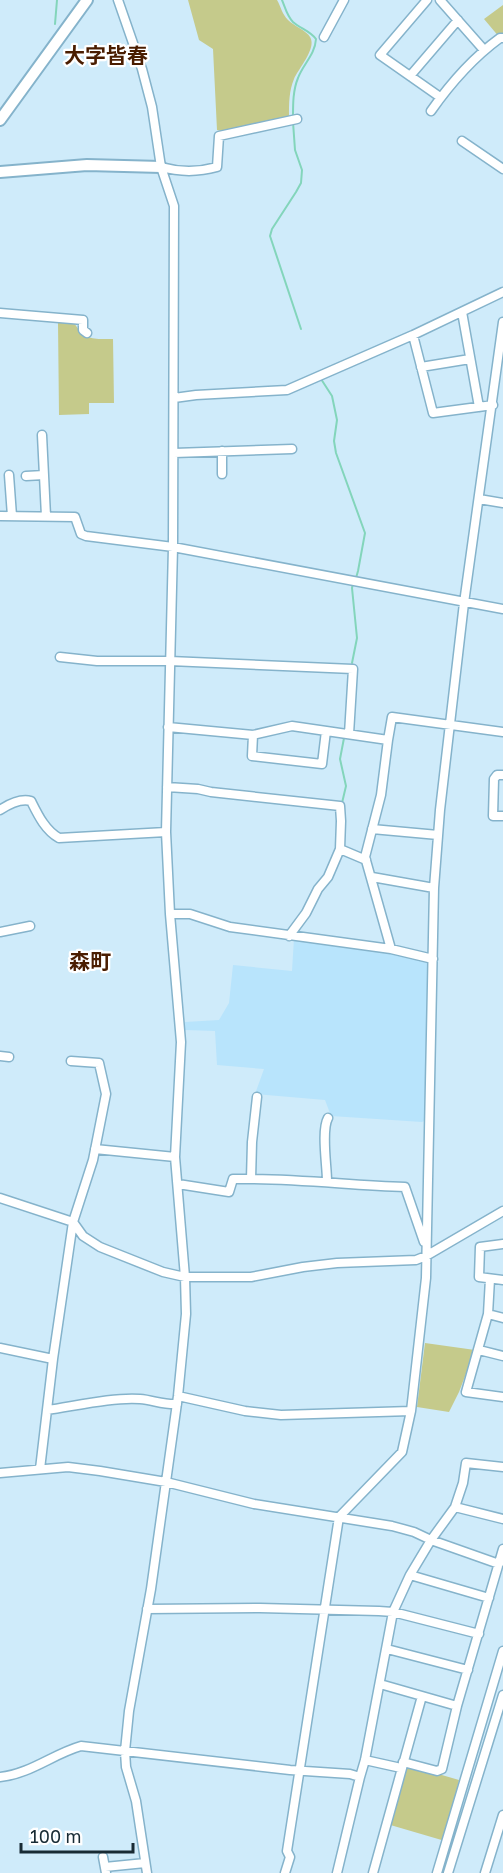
<svg xmlns="http://www.w3.org/2000/svg" width="503" height="1873" font-family="'Golos Text','Noto Sans JP',sans-serif">
<style>
.built{fill:#b8e4fc}
.green{fill:#c5ca8b}
.lines{fill:none;stroke-linecap:round;stroke-linejoin:round}
.stream{stroke:#83d5bb;stroke-width:2}
.street-casing{stroke:#85b3cb;stroke-width:11}
.secondary-casing{stroke:#85b3cb;stroke-width:14}
.street{stroke:#fff;stroke-width:8}
.secondary{stroke:#fff;stroke-width:10}
.labels{text-anchor:middle;stroke-width:4.5;stroke-linejoin:round;paint-order:stroke}
.quarter-label{font-size:21px;font-weight:bold;fill:#4a1d00;stroke:#fff}
</style>
<rect width="100%" height="100%" fill="#cfebfa"/>
<path class="built" d="M294,938L398,952L427,960L430,964L426,1120L422,1122L331,1116L325,1100L255,1094L264,1069L217,1065L215,1031L185,1030V1022L219,1020L229,1003L233,965L292,971Z"/>
<path class="green" d="M188,0H277C281,7 282,14 288,20C294,26 307,31 310,37C317,48 299,68 294,79C289,91 289,103 289,116L221,131L217,130L213,49L199,40Z
M503,5V38H500L484,19Z
M58,323H74C86,341 93,339 113,339L114,403H89V414L59,415Z
M425,1343L475,1350L459,1392L449,1412L417,1407Z
M404,1764L459,1780L445,1841L387,1824Z"/>
<g class="lines">
<path class="stream" d="M282,0C285,7 287,16 293,22C301,29 310,31 316,39C315,55 303,64 298,78C293,90 293,104 293,116
M55,24L57,0
M293,122L295,150L302,170L301,183L296,192L272,229L270,236L301,329
M321,379L332,396L337,420L334,441L336,453L365,533L358,571L356,578
M352,663L357,638L352,588L353,583
M342,803L346,786L340,759L344,738"/>
<defs>
<path id="street" d="M118,0L142,69L152,107L161,167L174,206L173,547L166,832L170,914L181,1042L175,1157L185,1277L186,1314L178,1396L151,1589L129,1711L125,1751L126,1767L136,1801L147,1873
M427,0L380,55L440,97
M440,0L484,50
M324,37L344,0
M410,76L458,20
M431,111C450,84 474,57 500,38H503
M462,141L503,169
M161,167C179,172 199,172 217,167L219,136L297,119
M462,312L479,407
M0,313L83,320V330L87,333
M413,335L433,413L493,405
M421,367L470,359
M174,398L196,395L287,390L413,335L503,292
M42,435L46,516
M222,451V474
M174,453L292,449
M9,475L12,516
M26,476L44,475
M479,499L503,503
M0,516L75,517L81,534L86,536L173,547L503,609
M60,657L97,661H170L353,669L349,734
M168,727L253,735L292,726L388,740L392,717L503,732
M253,735L252,756L322,764L326,731
M388,740L381,795L365,857L391,949
M503,775H497L494,779L493,816H503
M167,787L198,789L211,792L340,806L341,821L340,849L366,860
M0,810C9,804 20,798 31,801C38,815 45,830 59,838L166,832
M372,829L438,835
M372,877L434,888
M170,914H190L230,927L391,949L433,959
M0,932L30,926
M289,936L306,913L318,889L328,877L340,849
M0,1056L9,1057
M95,1149L175,1157
M251,1179L252,1142L257,1097
M327,1181C327,1166 321,1130 328,1118
M178,1184L229,1192L233,1179C291,1178 347,1185 405,1187L424,1242
M0,1198L73,1222L83,1236L100,1247L163,1272L185,1277H251L303,1267L337,1263L416,1260L426,1256L503,1211
M503,1244L480,1247L479,1277L503,1280
M490,1279L488,1314L466,1392L503,1397
M488,1314L503,1318
M0,1348L53,1359
M479,1350L503,1356
M178,1396L245,1411L281,1415L411,1411
M47,1410C75,1406 113,1397 140,1399C153,1400 164,1405 177,1404
M40,1469L53,1359L73,1222L93,1160L106,1094L99,1063L71,1061
M0,1473L68,1467L100,1471L166,1482L254,1504L392,1526L414,1532L431,1540L499,1564
M455,1507L503,1519
M410,1575L489,1598
M147,1609L260,1608L379,1611L393,1612L479,1634
M387,1649L468,1670
M380,1684L457,1706
M365,1760L401,1768
M403,1762L437,1771L442,1769L457,1706L503,1549
M0,1777C30,1774 53,1754 81,1746L290,1770L350,1774L360,1777
M103,1857L106,1873
M105,1867L145,1863
M285,1873L290,1857L287,1851L339,1517L402,1452L411,1411L426,1278L434,888L440,810L464,603L503,322
M337,1873L360,1777L365,1760L393,1612L410,1575L431,1540L455,1507L463,1483L466,1463L503,1467
M373,1873L422,1696
M437,1873L503,1651
M448,1873L503,1695
M485,1873L503,1815"/>
<path id="secondary" d="M0,120L87,0
M0,172L87,165L161,167"/>
</defs>
<use href="#street" class="street-casing"/>
<use href="#secondary" class="secondary-casing"/>
<use href="#street" class="street"/>
<use href="#secondary" class="secondary"/>
</g>
<g class="labels">
<g class="quarter-label">
<text x="106" y="63">大字皆春</text>
<text x="90" y="969">森町</text>
</g>
</g>
<path d="M21 1843v9h112v-9" fill="none" stroke="#182b34" stroke-width="3"/>
<text x="30" y="1843" font-size="18" fill="#182b34" stroke="#ffffff" stroke-width="4.5" paint-order="stroke">100 m</text>
</svg>
